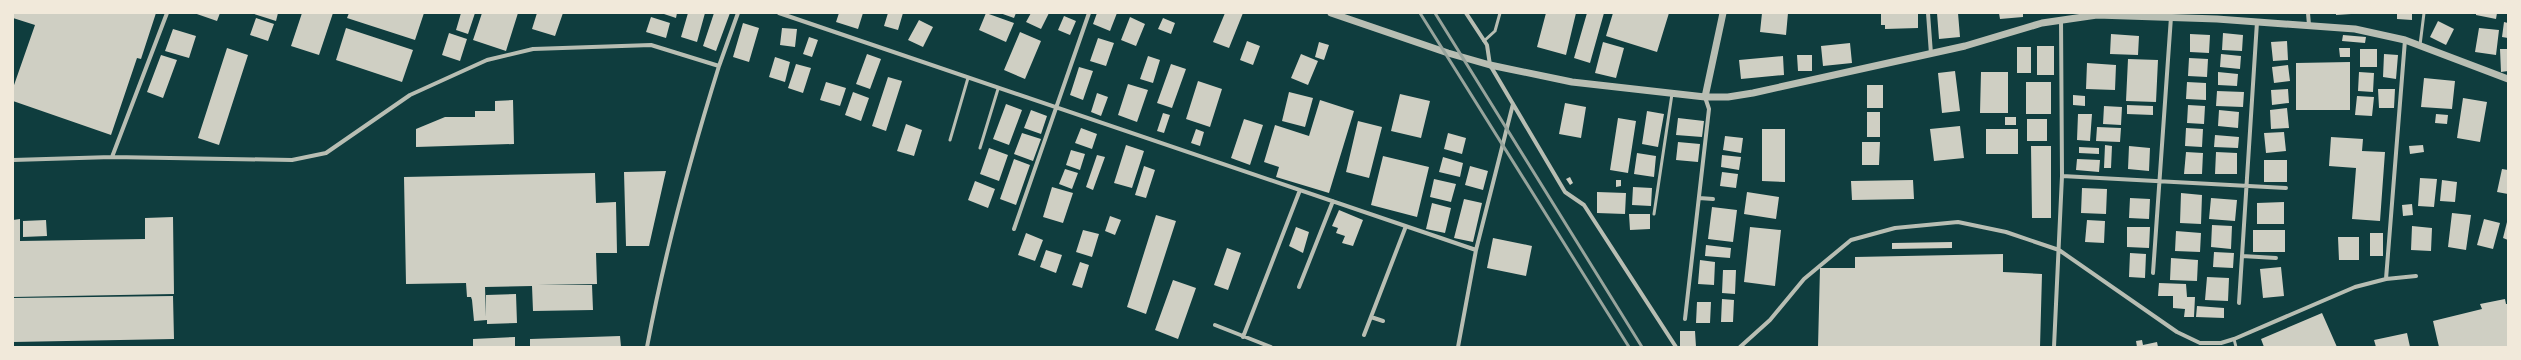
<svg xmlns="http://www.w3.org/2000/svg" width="2521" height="360" font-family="Lato,sans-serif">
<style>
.building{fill:#cfcfc3}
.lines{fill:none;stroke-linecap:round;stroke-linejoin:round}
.service{stroke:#b8beb3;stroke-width:3}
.minor{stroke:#b8beb3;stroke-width:4}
.tertiary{stroke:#b8beb3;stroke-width:7}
.rail{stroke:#97a49c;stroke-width:3}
</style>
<rect width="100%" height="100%" fill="#0f3d3e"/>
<path class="building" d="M13,13H156L141,59L137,58L111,135L13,101V88L35,25L13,18Z
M194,13H220L217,21Z
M251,13H278L276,21Z
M302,13H333L319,55L291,46Z
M349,13H424L415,40L347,18Z
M461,13H475L468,34L456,30Z
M482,13H518L506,51L473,40Z
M537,13H563L555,36L532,29Z
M661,13H677L676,18Z
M688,13H705L697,42L681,37Z
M714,13H730L716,51L703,46Z
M839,13H863L858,29L836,22Z
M888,13H903L898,30L884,26Z
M986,13L1014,23L1006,42L979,30Z
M1000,13H1016L1014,18Z
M1031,13H1049L1041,29L1026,22Z
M1097,13H1117L1110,31L1093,24Z
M1225,13H1243L1229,48L1213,42Z
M1546,13H1576L1566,55L1537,47Z
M1587,13H1604L1590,63L1574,58Z
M1613,13H1669L1657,52L1606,36Z
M1762,13H1788L1786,35L1760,32Z
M1881,13H1918V28L1885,29V25H1881Z
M1937,13H1958L1960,37L1939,39Z
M1999,13H2023V17L2000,19Z
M2336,13H2351V14L2336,15Z
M2397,13H2412V20L2397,19Z
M2476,13H2497L2496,19L2476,15Z
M1064,16L1076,21L1070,35L1058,30Z
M651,17L670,23L666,38L646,32Z
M1130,17L1145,24L1136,46L1121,40Z
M256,18L274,24L268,41L250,35Z
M1163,18L1175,23L1171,34L1158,29Z
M919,20L933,27L923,47L908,40Z
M2438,21L2454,29L2446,45L2430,37Z
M2504,22L2508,23V38L2502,37Z
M743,23L759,28L749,62L733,57Z
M346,28L413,50L402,82L336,60Z
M782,28L797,29L795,47L780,45Z
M2479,28L2499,30L2496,55L2475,52Z
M173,29L196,36L189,58L165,51Z
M1020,32L1041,41L1025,79L1004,70Z
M449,33L467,39L460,61L442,55Z
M2223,33L2243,35L2242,51L2222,50Z
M2111,34L2139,36L2138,55L2110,54Z
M2190,34L2210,35L2209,53L2190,52Z
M2343,35L2366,37L2365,43L2342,41Z
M809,37L818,40L812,57L803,54Z
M1098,38L1114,43L1106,66L1090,61Z
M1247,41L1260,46L1253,65L1240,60Z
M2287,41L2288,60L2273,61L2271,42Z
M1319,42L1329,45L1324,60L1315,57Z
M1603,42L1624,48L1616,78L1595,73Z
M1850,43L1852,63L1823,66L1821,46Z
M2037,46H2054V75H2037Z
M2017,47H2031V73H2017Z
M227,48L248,55L219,145L198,138Z
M2339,48H2350V57H2340Z
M2360,49H2377V67H2360Z
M2500,49H2508V71L2501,72Z
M867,54L881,59L870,89L856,84Z
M1301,54L1318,61L1308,85L1291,78Z
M2221,54L2241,56L2240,69L2220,67Z
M2384,54L2398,55L2396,79L2383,77Z
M161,55L177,60L163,98L147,92Z
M1797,55H1812V71H1798Z
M1148,56L1160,60L1153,83L1140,79Z
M1783,56L1784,75L1741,79L1739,60Z
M775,57L790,62L785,82L769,77Z
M2189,58L2208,59L2207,77L2188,76Z
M2128,59L2158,60L2156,102L2126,101Z
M2350,62V110H2296V63Z
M2087,63L2116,65L2115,90L2086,89Z
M796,64L811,68L803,93L788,88Z
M1171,64L1186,69L1172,108L1157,103Z
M2288,65L2290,81L2274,83L2272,67Z
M1079,67L1093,71L1083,100L1070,95Z
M1955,71L1960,111L1942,113L1938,73Z
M1981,72H2008V113H1980Z
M2218,72L2238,74L2237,86L2218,85Z
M2359,72L2374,73L2373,92L2358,91Z
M888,77L902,81L886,131L872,126Z
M2424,78L2455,81L2452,109L2421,107Z
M1198,81L1222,89L1210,127L1186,119Z
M826,82L846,88L840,106L820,100Z
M2026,82H2051V114H2026Z
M2187,82L2206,83V100L2186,99Z
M1128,84L1148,90L1137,122L1118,115Z
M1867,85H1883V108H1867Z
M2288,89L2289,103L2272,105L2271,90Z
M2378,89H2395L2394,108H2379Z
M2217,91L2244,92L2243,107L2216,106Z
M853,92L869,98L861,121L845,115Z
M1289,92L1313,98L1305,127L1282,121Z
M1097,93L1108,97L1101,116L1091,112Z
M1400,94L1430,101L1421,138L1391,131Z
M2073,95L2085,96V106L2073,105Z
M2357,96L2374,97L2372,116L2355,115Z
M2463,98L2487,102L2480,142L2457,138Z
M513,100L514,144L416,147V129L445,117H475V111H495V101Z
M1320,100L1354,111L1329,193L1276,177L1279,167L1264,162L1275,125L1309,136Z
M1565,103L1586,107L1581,138L1559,134Z
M1006,104L1022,110L1009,145L993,139Z
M2127,105L2153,106V115L2127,114Z
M2188,105L2205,106L2204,124L2187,123Z
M2104,106L2122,107L2121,125L2103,124Z
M2287,108L2289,128L2271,129L2270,110Z
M1031,110L1047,116L1041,134L1024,128Z
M2219,110L2239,112L2238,128L2218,126Z
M1647,111L1664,114L1658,147L1642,144Z
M1867,112H1880V137H1867Z
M1163,113L1170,115L1164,133L1157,131Z
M2078,114H2092L2090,141L2077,140Z
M2436,114L2448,115L2447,124L2435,123Z
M2005,117H2016V125H2005Z
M1618,118L1636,121L1628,173L1610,170Z
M1678,118L1704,121L1702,137L1676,135Z
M1244,119L1263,125L1250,165L1231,158Z
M2027,119H2047V141H2027Z
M1358,121L1382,127L1369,178L1346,172Z
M906,124L922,130L914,156L897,151Z
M1960,126L1964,158L1934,161L1930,129Z
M2097,127L2121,128L2120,142L2096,141Z
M1081,128L1097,134L1092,149L1075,143Z
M2186,128L2203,129L2202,147L2185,146Z
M1196,129L1204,132L1200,146L1191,143Z
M1762,129H1785V182L1762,181Z
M1986,129H2018V154H1986Z
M2284,132L2286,151L2266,153L2264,133Z
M1022,133L1041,139L1033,161L1014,154Z
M1448,133L1466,138L1462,154L1444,149Z
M2215,135L2239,137L2238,148L2214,147Z
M1725,136L1743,138L1741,153L1723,150Z
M2331,137L2363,139L2362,151L2385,152L2380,221L2352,219L2356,168L2329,166Z
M1678,142L1700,144L1698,162L1676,160Z
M1862,142H1880L1879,165H1862Z
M1126,145L1144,151L1132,188L1114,183Z
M2105,145L2112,146L2111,168H2104Z
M2423,145L2424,152L2410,154L2409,146Z
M2031,146H2051V218H2032Z
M2129,146L2150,148L2149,171L2128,169Z
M2079,147L2099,148V154L2079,153Z
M989,148L1008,155L999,181L980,174Z
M1071,150L1085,154L1080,170L1066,165Z
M2186,152L2203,153L2202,174H2184Z
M2216,152L2237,153V174H2215Z
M1637,153L1656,156L1654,177L1634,174Z
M1097,155L1105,157L1093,190L1086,187Z
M1722,155L1741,157L1739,170L1721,167Z
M1383,156L1429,167L1417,217L1371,205Z
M1443,157L1463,163L1460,177L1439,172Z
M1014,159L1030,165L1016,205L1000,199Z
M2077,159L2100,160L2099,172L2076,170Z
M2264,160H2287V182H2264Z
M1144,166L1155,170L1146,198L1135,195Z
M1470,166L1488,171L1483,190L1465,185Z
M1065,169L1078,173L1072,189L1059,184Z
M2502,169L2508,170V194L2497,192Z
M666,171L649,246H626L624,172Z
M1722,172L1738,174L1736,188L1720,186Z
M595,173L596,203L616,202L617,253H596L597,284L538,285H592L593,310L533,311L532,286L485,287L486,317V295L516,294L517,323L487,324V320L474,321L472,300L471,297H467L466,283L406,284L404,177Z
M1570,177L1573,183L1570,185L1566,179Z
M2420,178L2437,179L2434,207L2418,206Z
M1434,179L1456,184L1451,202L1430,197Z
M1616,180H1621V186L1616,187Z
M1913,180L1914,199L1852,200L1851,181Z
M2442,180L2457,182L2455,202L2440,201Z
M975,181L995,189L988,208L968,200Z
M1052,187L1073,193L1063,223L1043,217Z
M1633,187L1652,188L1651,206L1632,205Z
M2082,188L2107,189L2106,214L2081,213Z
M1597,192L1626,193L1625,214L1597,213Z
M1747,192L1779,197L1776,219L1744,214Z
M2181,193L2202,195L2201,224L2180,223Z
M2130,198L2150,199L2149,219L2129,218Z
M2211,198L2237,200L2235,221L2209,219Z
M1464,199L1482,203L1473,242L1454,238Z
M2284,202V224H2257V203Z
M1432,203L1451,208L1445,233L1426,229Z
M2412,204L2413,215L2403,216L2402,205Z
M1712,207L1737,210L1733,242L1708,239Z
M1339,210L1363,220L1353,246L1342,243L1345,236L1336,233L1338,228L1332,226Z
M2452,213L2471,215L2466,250L2448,247Z
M1629,214H1650V229L1630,230Z
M1156,215L1176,221L1146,314L1127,307Z
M1110,216L1121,220L1115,235L1105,231Z
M173,217L174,294L13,297V220L20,219V241L145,239V218Z
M2484,219L2500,223L2493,249L2477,245Z
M46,220L47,236L23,237V221Z
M2087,220L2105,221L2104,243L2085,242Z
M2507,222H2508V240L2503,238Z
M2212,225L2232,226L2231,249L2211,247Z
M2412,226L2432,228L2431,251L2411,250Z
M1296,227L1309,232L1303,253L1289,246Z
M1750,227L1781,230L1775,286L1744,282Z
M2127,227H2150L2149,248L2127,247Z
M1083,230L1099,234L1092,257L1076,252Z
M2253,230H2285V252H2253Z
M2176,231L2201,233L2200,252L2175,251Z
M1026,233L1043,240L1035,261L1018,255Z
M2370,233H2383V256H2370Z
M2338,237H2359V260H2339Z
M1493,238L1532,246L1526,276L1487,268Z
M1952,242V248L1892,249V243Z
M1706,245L1731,248L1730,258L1705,256Z
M1227,248L1241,253L1228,290L1214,285Z
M1046,250L1062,255L1056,273L1040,267Z
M2214,252L2234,253L2233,268L2213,267Z
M2130,253L2146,254L2145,278L2129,277Z
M2003,254V272L2042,274L2040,347H1818L1820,268H1855V257Z
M2171,258L2198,260L2197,281L2170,280Z
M1700,260L1715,262L1714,285L1698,284Z
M1080,262L1089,265L1082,288L1072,285Z
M2281,267L2284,296L2263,298L2260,269Z
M1723,270H1736L1735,294L1722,293Z
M2207,277L2229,278L2228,301L2205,300Z
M1173,280L1196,288L1178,339L1155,330Z
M2159,283L2186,284L2187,297H2195L2194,317H2184L2185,309L2173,308V296H2158Z
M173,296L174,339L13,342V298Z
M1722,299L1734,300L1733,322H1721Z
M2505,299L2506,304H2508V347H2439L2433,321L2482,309L2480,304Z
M1697,302H1711L1710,323H1696Z
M2197,306L2224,308V318L2196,317Z
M2322,313L2337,347H2264L2261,339Z
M1680,331H1695L1696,347H1680Z
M2407,333L2410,347H2376L2374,340Z
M620,336L621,347H530V339Z
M515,337V347H473V339Z
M2142,340L2143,345L2157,342L2158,347H2137L2136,341Z"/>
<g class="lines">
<path class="service" d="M1484,41L1495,31L1500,13
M2420,45L2424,13
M950,140L968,78
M980,148L998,89
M1654,214L1672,94
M2234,339L2236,347"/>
<path class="minor" d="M779,13L1476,250
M1466,13L1487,45L1490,65L1565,192L1584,205L1676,347
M1928,13L1931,54
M2308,13L2309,25
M112,157L167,13
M13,160L112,157L292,160L326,153L410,95L487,60L533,49L651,45L719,66L738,13
M2062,176L2286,188
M1699,198L1713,199
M1014,229L1089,13
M2242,256L2276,258
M2153,273L2171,17
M2386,279L2416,276
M1299,287L1333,201
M2239,303L2257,22
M1371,317L1383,321
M1685,319L1709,109L1705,97
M1215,325L1271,347
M1364,335L1406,226
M1243,337L1300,190
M647,347C665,252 690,159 719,66
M1458,347L1476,250L1513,104
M1740,347L1770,320L1804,279L1851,240L1895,228L1958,222L2006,232L2059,250L2177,332L2200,343H2221L2234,339L2355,287L2386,279L2405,40
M2054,347L2062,176L2061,19"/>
<path class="tertiary" d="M1331,13L1448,53L1490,65L1572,82L1705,97H1728L1753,93L1965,46L2042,23L2097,15L2217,19L2355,29L2405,40L2508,79
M1705,97L1723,13"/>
<path class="rail" d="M1420,13L1629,347
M1435,13L1642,347"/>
</g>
<rect width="2521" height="360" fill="none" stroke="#f1e9da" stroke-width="28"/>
</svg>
